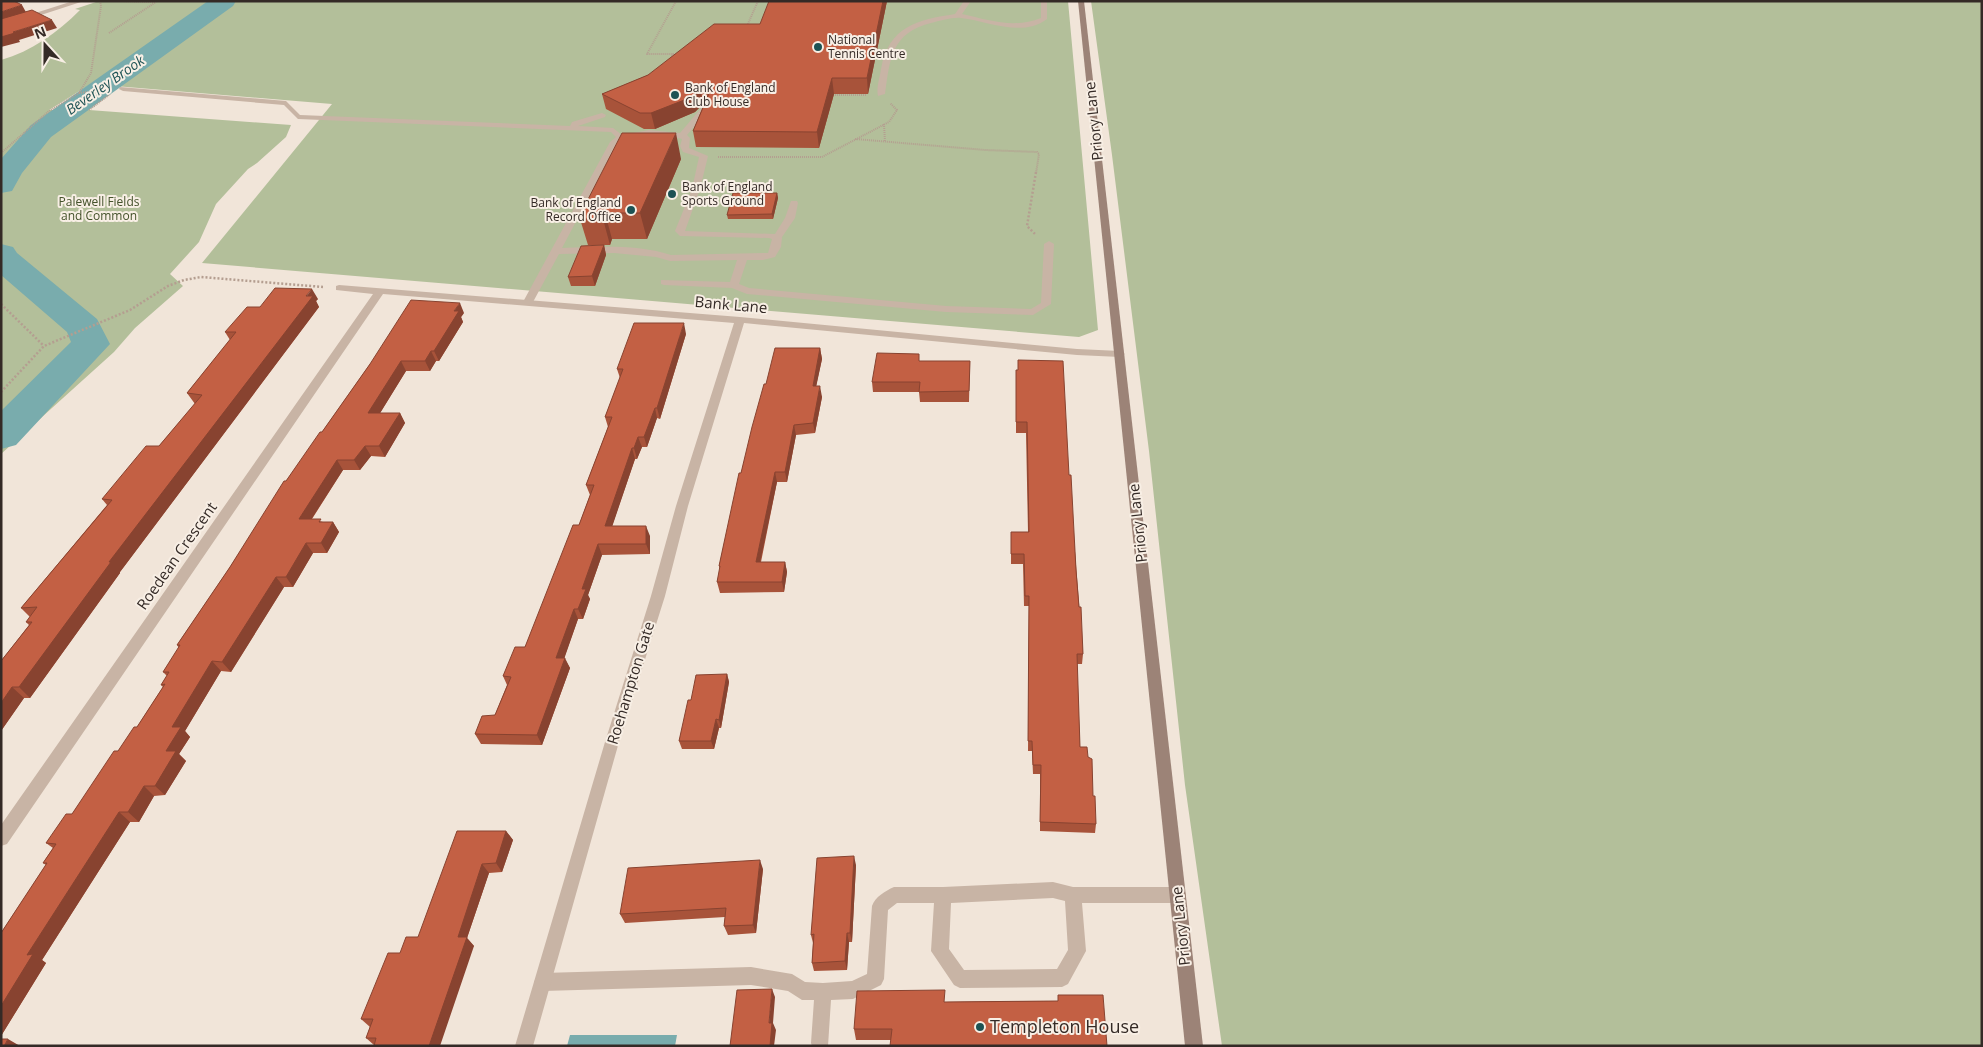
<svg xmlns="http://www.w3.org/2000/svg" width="1983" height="1047" font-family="'Open Sans',sans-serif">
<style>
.green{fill:#b3bf9a}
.water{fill:#79acad}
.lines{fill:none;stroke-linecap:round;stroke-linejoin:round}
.river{fill:#79acad;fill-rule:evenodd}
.path-far1{stroke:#b49e90;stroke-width:2;stroke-dasharray:1 1;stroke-linecap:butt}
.path{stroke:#b49e90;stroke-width:2.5;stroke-dasharray:2 2;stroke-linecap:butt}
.lane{fill:#c8b4a5;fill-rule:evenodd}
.street{fill:#c8b4a5;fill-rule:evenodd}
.secondary{fill:#9c8377;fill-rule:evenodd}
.wall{fill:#a8533a}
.shaded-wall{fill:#884330}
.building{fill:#c36044;stroke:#884330}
.poi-dot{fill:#1d5254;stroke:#f8efe5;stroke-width:2}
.labels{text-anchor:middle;stroke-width:4;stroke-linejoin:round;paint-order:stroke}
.far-poi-label{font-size:12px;fill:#342a26;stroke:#f8efe5;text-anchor:start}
.far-park-label{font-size:12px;fill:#44522b;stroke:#f8efe5}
.far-water-label{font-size:14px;font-style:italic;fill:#1d5254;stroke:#f8efe5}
.street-label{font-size:15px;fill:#342a26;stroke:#f8efe5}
.near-poi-label{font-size:18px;fill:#342a26;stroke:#f8efe5;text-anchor:start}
</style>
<rect width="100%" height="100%" fill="#f1e5d9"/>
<path class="green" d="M99,1H209L102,77L49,110H89L291,125L286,137L257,163L248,169L216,204L199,242L170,274L183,286L135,328L114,352L1,454V60C32,51 57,33 80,10L75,9Z
M234,1H1068L1098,330L1079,337L202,263L332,104L115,86Z
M1091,1H1982V1046H1222L1185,785L1149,451L1112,155Z"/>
<path class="water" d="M570,1035H677L675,1046H567Z"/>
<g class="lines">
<path class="river" d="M208,1H236L233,6L51,137L22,173L12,191L1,193V159L31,125Z
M1,244L13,247L17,253L97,319L110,344L16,445L1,449V411L71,342L67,332L1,275Z"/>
<path class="path-far1" d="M120,1L155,2
M747,26L758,1
M109,33L156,2
M670,60L673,54H647L676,1
M79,93L108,90
M829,95H866
M89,110L110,94
M884,124L885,142
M855,139L985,150L1037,152L1039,154L1036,173
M1,153L49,111L79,93L91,73L101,6L100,1
M718,157H822L889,122L897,110L890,103"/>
<path class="path" d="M1036,172L1027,226L1036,235
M1,304L44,346
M1,392L44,346L130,310L168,286L184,280L201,277L323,287"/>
<path class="lane" d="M964,1H971L962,14C989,20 1014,29 1041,18V1H1047V19C1022,38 988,21 961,18C952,17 940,21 931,23C891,33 890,59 885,94L878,96C876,88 880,77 881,69C889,26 917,20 955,14Z
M120,87L286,101L300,115L570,126L572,122L602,113L606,115L605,117L578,126L613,128L622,135L649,130L680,133L703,106H706L710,108L687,135L690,138L689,148L708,156L700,189L685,231L775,234L785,218L791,201H797L798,203L795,218L782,237L781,247L775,257L763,260H747L739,284L749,288L946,306L1031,309L1041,303L1044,244L1049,241L1054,244L1051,304L1033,315L946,312L747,294L732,288L664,285L661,284V280L730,282L737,260L670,261L656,257L614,253L559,254L533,302L528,305L523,302L610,142L616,137L611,132L298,119L284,105L123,91L119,89ZM649,135L670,136L682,139L680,146L683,152L699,157L692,189L675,231L680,236L769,238L772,239L768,253L671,255C636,244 598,247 562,248L617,144L630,138Z
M1053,882L1073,887H1178L1184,889L1186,895L1184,901L1178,903H1082L1086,951L1068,984L1062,987L960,988L954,985L931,951L934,903H897L888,910L884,979L881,985L853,999L831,1000L828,1046H812L811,1043L814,1000H802L788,991L751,985L543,991L537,988L534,982L537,976L543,973L751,967L792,974L805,982L823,983L852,981L867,974L872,906C875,897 885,891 894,887H943ZM1053,898L1065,901L1068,950L1057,969L964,970L949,949L951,903Z"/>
<path class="street" d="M73,1H84L1,28V24Z
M339,285L740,317L1077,349L1120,351L1125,354L1120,357L1077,355L744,323L688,506L665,596L619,742L533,1046H515L605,742L651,596L676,506L734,323L383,294L7,844L1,846V825L373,294L336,290V286Z"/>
<path class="secondary" d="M1078,1H1084L1203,1046H1185Z"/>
</g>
<path class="wall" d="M887,1L868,94H834L819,148L696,147L693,131L704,104H703L695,112L655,129H644L606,109L602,94L648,75L760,24Z
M681,159L647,239H612L610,245H588L580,219L582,216L581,213Z
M777,193L778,198L773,219H728L727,215Z
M604,245L606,255L595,286H571L568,277Z
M318,299L316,301L319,307L120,572V573L30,698H24L1,731V661L29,625L26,622L30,617L21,608L107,505L102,499L159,446L195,404L187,393L230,340L225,332L260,307Z
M464,313L461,317L463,322L439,361H436L430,371H406L380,413H400L405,423L385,457L371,456L360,470H343L312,519L323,522H333L339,532L327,553H313L293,587H284L231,672L221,671L185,731L190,737L179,754L186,761L165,795L154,796L139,822H130L42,960L46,963L1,1036V933L46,865L43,863L53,848L46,843L72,814L118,751L137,727L163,687L161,685L167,676L163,672L179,648L177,645L230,567L286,481L322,432L370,364Z
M686,334L660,419L657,418L647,447H642L637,459H635L612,526L650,536V554L602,555L588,595L590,599L583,619H578L564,658L570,668L542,745L481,744L475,734L495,715L507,685L503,676L525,647L579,525L590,495L586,485L608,427L605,417L620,378L617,369Z
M820,348L822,359L816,386L822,397L815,433L796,435L787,482H777L761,562H785L787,572L784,592L720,593L717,582L720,570L719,566L741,473L766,384Z
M920,361H970L969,402H920L919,392H873L872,382Z
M1016,370L1069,475L1083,654L1082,664H1077L1080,747L1088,757L1096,824L1095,833L1040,831V774H1033L1032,751H1028L1029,606H1024L1023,564H1011V532H1028L1026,433H1016Z
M727,674L729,682L721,728H719L714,749H682L679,741L691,700Z
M506,831L513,840L502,872L489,873L467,938L474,946L374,1045L366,1038L370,1027L361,1019L418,937Z
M856,865L852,942H849L847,970L814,971L812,963L813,943L811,935Z
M763,869L756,933L728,935L724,926L725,917L625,923L620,914Z
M1058,995H1103L891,1040H856L854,1029L945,1002L1058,1001Z"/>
<path class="shaded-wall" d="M883,1H887L868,94L867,78Z
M22,5L27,14L1,22V12Z
M52,20L57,28L19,40L20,42L1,47V37L13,32Z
M832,78L834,94L819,148L817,132Z
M700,89L703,104L695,112L655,129L651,113Z
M676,133L681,159L647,239L640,213Z
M777,193L778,198L773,219L772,214Z
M605,213L612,239L610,245L603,219Z
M604,245L606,255L595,286L592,276Z
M312,289L318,299L316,301L319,307L120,572V573L30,698L19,687L109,562Z
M460,303L464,313L461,317L463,322L439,361L434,351L454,311Z
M684,323L686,334L660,419L657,408Z
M820,348L822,359L814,397L813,386Z
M431,351L436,361L430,371L425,361Z
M401,361L406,371L374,423L368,413Z
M820,386L822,397L815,433L813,423Z
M655,408L657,418L647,447L644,437Z
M400,413L405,423L385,457L379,446Z
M794,425L796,435L787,482L785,472Z
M638,437L642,447L637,459L634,448Z
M365,446L371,456L360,470L354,460Z
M632,448L635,459L609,536L605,526Z
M337,460L343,470L305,529L299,519Z
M775,472L777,482L758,572L756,562Z
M333,522L339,532L327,553L321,543Z
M646,526L650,536V554L646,544Z
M306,543L313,553L293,587L286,577Z
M598,544L602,555L588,595L590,599L583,619L578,609L582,589Z
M785,562L787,572L784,592L782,582Z
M276,577L284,587L231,672L222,662Z
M574,609L578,619L561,668L556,658Z
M565,658L570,668L542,745L537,735Z
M212,661L221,671L185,731L190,737L179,754L186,761L165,795L155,786L166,751L172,727Z
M727,674L729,682L721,728L719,720Z
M12,687L24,698L1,731V703Z
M716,719L719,728L714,749L711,741Z
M144,786L154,796L139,822L128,812Z
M119,812L130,822L42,960L46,963L1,1036V1006L27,955Z
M506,831L513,840L502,872L496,863Z
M854,856L856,865L852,942L850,933Z
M760,860L763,869L756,933L753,925Z
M482,864L489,873L467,938L474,946L440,1046H429L458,937Z
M847,933L849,942L847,970L845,961Z
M772,989L775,997L773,1023L776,1030L774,1046H770L769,1023Z
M8,1039L20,1046H4Z"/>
<path class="building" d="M1,1H14L22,5L1,12Z
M769,1H883L867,78H832L817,132L693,131L711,89L708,91L700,89L692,97L651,113H640L602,94L648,75L714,24H760Z
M32,10L52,20L13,32L15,33L1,37V19Z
M622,133H676L640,213H605L603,219H580L583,213H581Z
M733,193H777L772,214L727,215Z
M604,245L592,276L568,277L581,246Z
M275,288L312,289L306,296H313L109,562H111L19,687H12L1,703V661L32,622H26L37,607L21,608L112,500L102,499L146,446H159L202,395L187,393L236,332H225L247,307H260Z
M411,300L460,303L454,311H459L434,351H431L425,361H401L368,413H400L379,446H365L354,460H337L299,519H321L319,522H333L321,543H306L286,577H276L222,662L212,661L172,727H181L166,751H176L155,786H144L128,812H119L27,955L33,954L1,1006V933L47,863H43L56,844L46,843L66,814H72L114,751H118L134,727H137L165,684L161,685L169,672H163L180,645H177L230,567L284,481H286L320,432H322L370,364Z
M634,323H684L657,408H655L644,437H638L634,448H632L605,526H646V544H598L582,589H586L578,609H574L556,658H565L537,735L475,734L482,716L495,715L511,677L503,676L515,647H525L573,525H579L594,485H586L612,417H605L623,369H617Z
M775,348H820L813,386H820L813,423L794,425L785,472H775L756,562H785L782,582H717L720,566H719L739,473H741L752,427L764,384H766Z
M877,353L919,354V361H970L969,391L919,392L920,382H872Z
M1018,360L1063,361L1069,475H1071L1076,570L1079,607H1081L1083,654H1077L1080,747H1087L1088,757L1092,759L1093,796H1095L1096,824L1040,822L1041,765H1033L1032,741H1028L1029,596H1025L1024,554H1011V532H1029L1027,422H1016V370H1018Z
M727,674L719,720L716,719L711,741H679L688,700H691L696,675Z
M457,831H506L496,863L482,864L458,937H467L429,1046H374L376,1038H366L373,1019H361L388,953H400L406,937H418Z
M854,856L850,933H847L845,961L812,963L814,934L811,935L817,858Z
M760,860L753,925L724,926L726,908L620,914L628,868Z
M772,989L769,1023H772L770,1046H730L737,990Z
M945,990L944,1002L1058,1001V995H1103L1107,1046H890L892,1029H854L857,991Z
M1,1039H8L4,1046H1Z"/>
<g class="poi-dot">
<circle cx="818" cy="47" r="5"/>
<circle cx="675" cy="95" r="5"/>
<circle cx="672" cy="194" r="5"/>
<circle cx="631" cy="210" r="5"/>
<circle cx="980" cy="1027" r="5"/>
</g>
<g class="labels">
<g class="far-poi-label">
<text x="828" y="44">National<tspan x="828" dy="14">Tennis Centre</tspan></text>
<text x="685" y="92">Bank of England<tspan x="685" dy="14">Club House</tspan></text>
<text x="682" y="191">Bank of England<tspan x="682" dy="14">Sports Ground</tspan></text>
<text x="621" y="207" text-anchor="end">Bank of England<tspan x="621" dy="14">Record Office</tspan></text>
</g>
<g class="far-park-label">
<text x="99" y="206">Palewell Fields<tspan x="99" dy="14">and Common</tspan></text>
</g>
<g class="far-water-label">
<text transform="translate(105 85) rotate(-35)" y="5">Beverley Brook</text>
</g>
<g class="street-label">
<text transform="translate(1094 121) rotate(-96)" y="5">Priory Lane</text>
<text transform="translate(731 305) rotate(5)" y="5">Bank Lane</text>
<text transform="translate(1138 523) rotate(-96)" y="5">Priory Lane</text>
<text transform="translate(177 556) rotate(-55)" y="5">Roedean Crescent</text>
<text transform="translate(631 683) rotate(-73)" y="5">Roehampton Gate</text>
<text transform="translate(1181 926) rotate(-96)" y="5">Priory Lane</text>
</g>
<g class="near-poi-label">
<text x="990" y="1033">Templeton House</text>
</g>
</g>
<rect width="1983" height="1047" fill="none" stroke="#342a26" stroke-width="5"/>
<g transform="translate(45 45) rotate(339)" stroke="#f8efe5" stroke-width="4" paint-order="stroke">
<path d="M0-4L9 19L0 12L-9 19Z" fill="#342a26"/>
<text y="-8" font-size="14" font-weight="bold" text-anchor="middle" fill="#342a26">N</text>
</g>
</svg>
